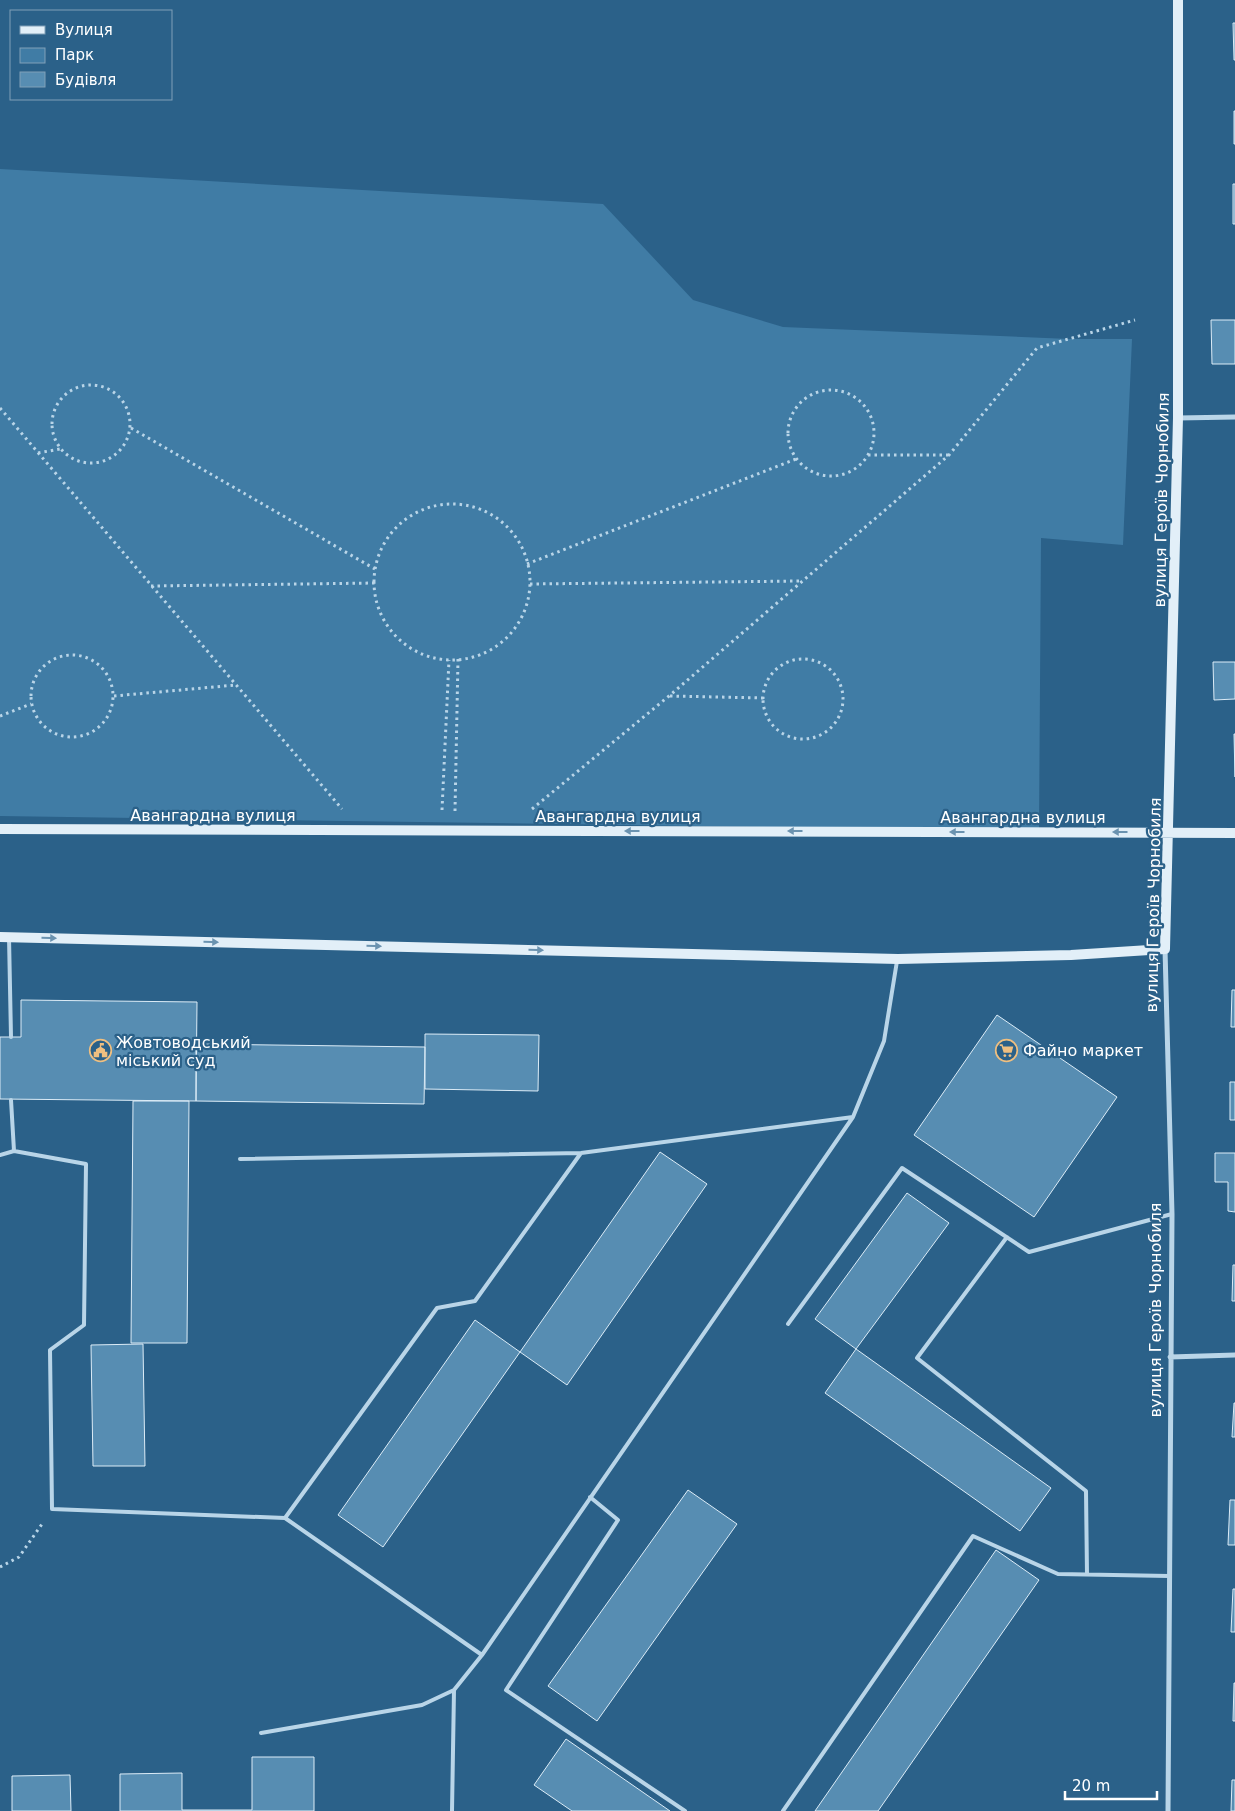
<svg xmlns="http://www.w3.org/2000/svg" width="1235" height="1811" font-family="'DejaVu Sans',sans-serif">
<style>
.green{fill:#407ca5}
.building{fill:#578db2;stroke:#dcecf7}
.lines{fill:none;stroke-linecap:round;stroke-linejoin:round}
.path{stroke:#b9d5e8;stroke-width:3;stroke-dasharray:2.5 4;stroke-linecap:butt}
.lane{stroke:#b9d5e8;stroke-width:4}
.street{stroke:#b9d5e8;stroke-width:5}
.secondary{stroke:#e2eff8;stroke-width:10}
.oneway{fill:#6b93b0}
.labels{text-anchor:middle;stroke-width:4.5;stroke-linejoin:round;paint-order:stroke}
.street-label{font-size:16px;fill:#fff;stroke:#2b6189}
.poi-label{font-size:16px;fill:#fff;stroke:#2b6189;text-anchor:start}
</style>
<rect width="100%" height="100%" fill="#2b6189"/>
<path class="green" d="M0,169L603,204L693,300L783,327L1069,339H1132L1123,545L1041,538L1039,831L0,816Z"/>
<path class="building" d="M1233,23H1235V60H1234Z
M1234,111H1235V144H1234Z
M1233,184H1235V224H1233Z
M1211,320H1235V364H1212Z
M1213,662H1235V699L1214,700Z
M1234,734H1235V777Z
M1232,990H1235V1027H1231Z
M21,1000L197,1002L196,1101L0,1099V1037H21Z
M997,1015L1117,1097L1034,1217L914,1135Z
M425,1034L539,1035L538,1091L425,1089Z
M196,1044L425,1047L424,1104L196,1101Z
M1230,1082H1235V1120H1230Z
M133,1101H189L187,1343H131Z
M660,1152L707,1184L567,1385L520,1352Z
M1215,1153H1235V1212L1228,1211V1182H1215Z
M907,1193L949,1223L856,1349L815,1319Z
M1233,1265H1235V1301H1232Z
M475,1320L520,1352L383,1547L338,1515Z
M143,1344L145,1466H93L91,1345Z
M856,1349L1051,1488L1020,1531L825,1393Z
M1234,1403H1235V1437H1232Z
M688,1490L737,1524L597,1721L548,1686Z
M1230,1500H1235V1545H1228Z
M996,1550L1039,1580L878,1811H815Z
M1233,1589H1235V1632H1231Z
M1234,1683H1235V1721H1233Z
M566,1739L670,1811H572L534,1785Z
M252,1757H314V1811H120V1774L182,1773V1810H252Z
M70,1775L71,1811H12V1776Z
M1232,1780H1235V1811H1231Z"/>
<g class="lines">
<path class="path" d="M52 424a39 39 0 1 1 78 0a39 39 0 1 1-78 0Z
M788 433a43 43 0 1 1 86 0a43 43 0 1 1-86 0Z
M0,408L342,809
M131,428L375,569
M38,453L60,449
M868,455H949
M374 582a78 78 0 1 1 156 0a78 78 0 1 1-156 0Z
M527,564L796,459
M530,584L801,581
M151,586L375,583
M31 696a41 41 0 1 1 82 0a41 41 0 1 1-82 0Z
M763 699a40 40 0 1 1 80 0a40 40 0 1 1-80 0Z
M114,696L236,685
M670,696L764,698
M0,716L31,704
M532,809L669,696L949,455L1037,348L1135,320
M442,810L449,660
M455,811L458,659
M0,1567L19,1557L42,1524"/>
<path class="lane" d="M9,937L11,1037
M11,1100L14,1151
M0,1155L14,1151L86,1164L84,1325L50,1350L52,1509L285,1518L437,1308L475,1301L581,1153
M240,1159L581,1153L853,1117
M1007,1237L917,1358L1086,1491L1087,1574
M788,1324L902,1168L1029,1252L1172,1214
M590,1497L618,1520L506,1690L685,1811
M285,1518L482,1655
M261,1733L422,1705L454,1690L482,1655L853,1117L884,1041L897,961
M452,1811L454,1690
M783,1811L973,1536L1058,1574L1169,1576"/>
<path class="street" d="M1178,418L1235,417
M1165,949L1172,1214L1168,1811
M1170,1357L1235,1355"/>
<path class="secondary" d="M0,829L1235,833
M0,937L898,959L1071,955L1165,949L1178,418V0"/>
</g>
<defs><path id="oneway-solid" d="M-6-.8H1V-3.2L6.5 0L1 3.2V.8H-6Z" transform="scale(1.25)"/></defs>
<g class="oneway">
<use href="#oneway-solid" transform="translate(632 831) rotate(-180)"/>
<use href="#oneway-solid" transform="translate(795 831) rotate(-180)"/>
<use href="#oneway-solid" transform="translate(957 832) rotate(-180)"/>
<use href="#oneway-solid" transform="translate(1120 832) rotate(-180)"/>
<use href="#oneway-solid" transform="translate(49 938) rotate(1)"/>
<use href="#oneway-solid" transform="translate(211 942) rotate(1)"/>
<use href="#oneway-solid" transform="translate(374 946) rotate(1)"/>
<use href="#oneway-solid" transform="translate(536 950) rotate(1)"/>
</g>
<defs>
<symbol id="supermarket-ring" viewBox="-11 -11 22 22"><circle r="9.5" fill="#2b6189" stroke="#efbf80" stroke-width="1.5"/><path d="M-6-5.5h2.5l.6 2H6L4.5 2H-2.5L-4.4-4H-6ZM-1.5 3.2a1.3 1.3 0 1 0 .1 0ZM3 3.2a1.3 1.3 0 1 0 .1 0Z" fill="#efbf80"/></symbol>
<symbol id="civic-ring" viewBox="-11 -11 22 22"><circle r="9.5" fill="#2b6189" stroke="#efbf80" stroke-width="1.5"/><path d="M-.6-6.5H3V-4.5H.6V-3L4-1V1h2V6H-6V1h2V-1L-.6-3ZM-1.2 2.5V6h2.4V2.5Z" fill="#efbf80"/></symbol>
</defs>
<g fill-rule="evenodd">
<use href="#supermarket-ring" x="994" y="1038" width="25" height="25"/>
<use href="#civic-ring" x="88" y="1038" width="25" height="25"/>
</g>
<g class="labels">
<g class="street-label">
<text transform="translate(1161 500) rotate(-89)" y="6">вулиця Героїв Чорнобиля</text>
<text x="213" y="821">Авангардна вулиця</text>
<text x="618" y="822">Авангардна вулиця</text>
<text x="1023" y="823">Авангардна вулиця</text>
<text transform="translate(1153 905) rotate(-89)" y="6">вулиця Героїв Чорнобиля</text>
<text transform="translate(1155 1310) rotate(-90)" y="6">вулиця Героїв Чорнобиля</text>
</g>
<g class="poi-label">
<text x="116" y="1048">Жовтоводський<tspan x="116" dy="18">міський суд</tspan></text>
<text x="1023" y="1056">Файно маркет</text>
</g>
</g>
<rect x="10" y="10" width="162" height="90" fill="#2b6189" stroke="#80a0b8"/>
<rect x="20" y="26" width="25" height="8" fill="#e2eff8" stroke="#80a0b8"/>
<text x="55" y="35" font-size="15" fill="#ffffff">Вулиця</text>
<rect x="20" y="48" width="25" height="15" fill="#407ca5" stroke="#80a0b8"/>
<text x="55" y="60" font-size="15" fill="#ffffff">Парк</text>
<rect x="20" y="72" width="25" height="15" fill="#578db2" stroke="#80a0b8"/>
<text x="55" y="85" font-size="15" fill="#ffffff">Будівля</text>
<path d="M1065 1791v8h92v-8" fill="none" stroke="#ffffff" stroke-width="2.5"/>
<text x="1072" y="1791" font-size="15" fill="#ffffff" stroke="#2b6189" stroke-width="4" paint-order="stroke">20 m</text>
</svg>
